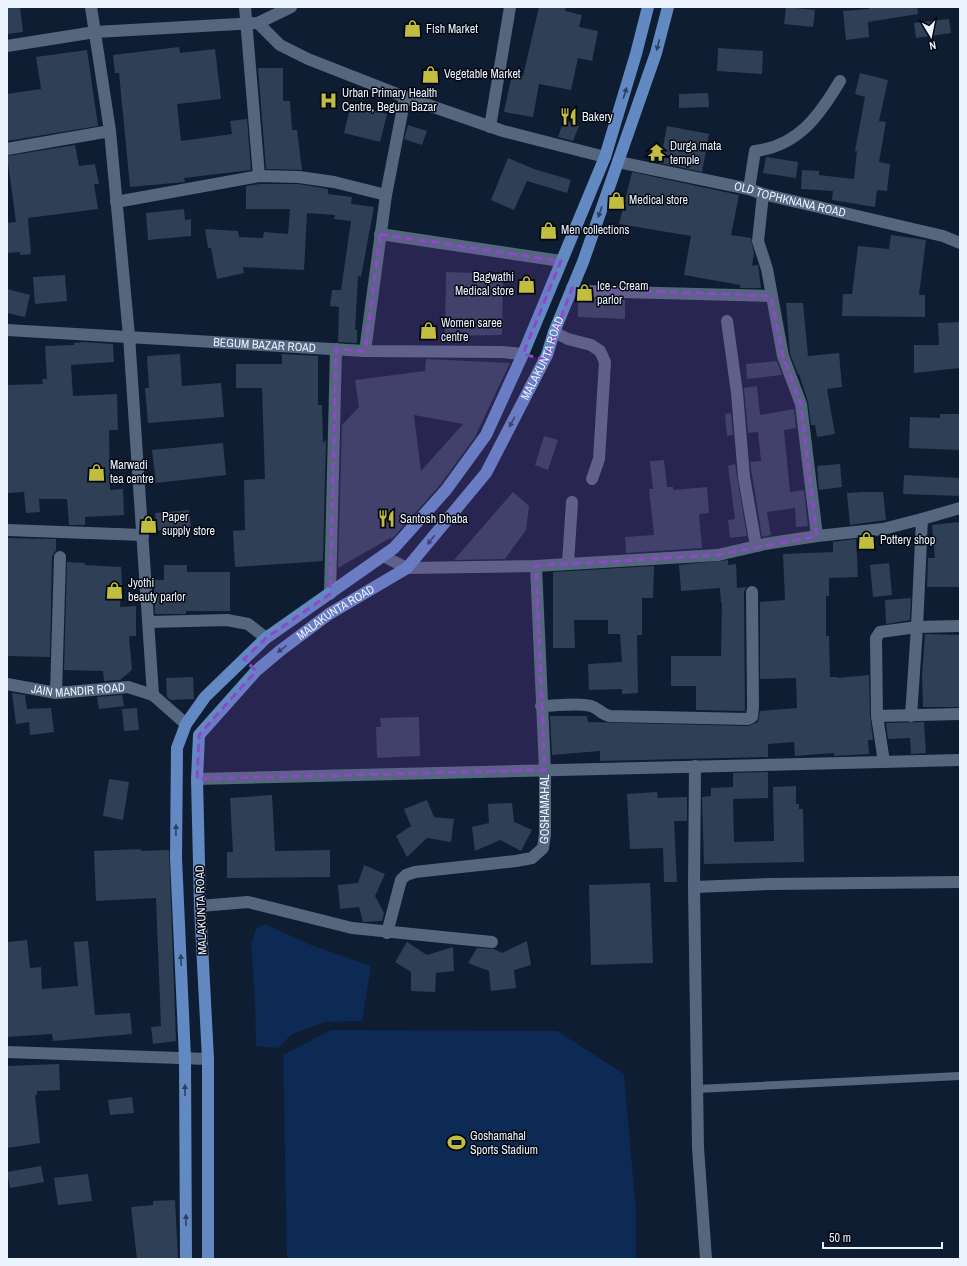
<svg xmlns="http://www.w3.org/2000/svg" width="967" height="1266" font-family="'Archivo Narrow',sans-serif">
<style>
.green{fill:#0c2a53}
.building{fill:#2f3f56;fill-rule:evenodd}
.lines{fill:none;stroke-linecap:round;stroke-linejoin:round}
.lane{stroke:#55667f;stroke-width:8}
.street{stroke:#55667f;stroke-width:12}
.primary{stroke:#6289c2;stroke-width:12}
.oneway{fill:#2e4260}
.marked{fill:#8c4ac9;fill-opacity:0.2;stroke:#8c4ac9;stroke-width:3;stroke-dasharray:8 5;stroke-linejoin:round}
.labels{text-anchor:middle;stroke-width:3;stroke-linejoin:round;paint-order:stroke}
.poi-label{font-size:12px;fill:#ebf3ff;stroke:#030710;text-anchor:start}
.street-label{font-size:12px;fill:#ebf3ff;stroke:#030710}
</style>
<rect width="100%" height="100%" fill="#0f1d32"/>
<path class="green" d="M265,924L311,945L371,966L362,1021L325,1022L291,1035L278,1048L256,1046L255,1001L251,946L256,929Z
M331,1030L557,1031L624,1074L636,1211V1259H287L283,1055Z"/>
<path class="building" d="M7,7H20L23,32L7,34Z
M539,7H566L565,11L582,15L579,27L598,31L592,61L578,58L571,90L539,84L533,117L504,112L512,74L523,76Z
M786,7L815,10L813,27L784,24Z
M869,7H917L918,14L868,22L869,37L846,40L843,11L869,9Z
M949,19L951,33L916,38L914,23Z
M179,47L180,53L215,49L221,99L177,104L181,141L232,134L230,121L247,119L251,170L184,178L185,182L130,187L119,73H115L113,55Z
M718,48L763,51L762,74L717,71Z
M87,50L98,126L7,141V94L41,89L36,57Z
M258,68H283V101H290L292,130H297L302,170L266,169Z
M860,73L888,80L879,121L886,122L879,162L890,164L887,191L877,190L875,207L832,200L833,191L801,189L802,170L819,171V175L854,179L857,151H855L865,97L855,94Z
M708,93L709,107L679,108V94Z
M351,105L387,114L380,142L344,133Z
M564,120L579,126L573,141L558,137Z
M408,125L427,131L422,145L404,139Z
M667,126L709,134L702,172L660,163Z
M75,145L79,166L95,164L99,184H94L98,209L28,218L31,254L20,255V252L7,253V223L16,222L7,156Z
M766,157L798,162L796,178L763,173Z
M508,158L534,169L571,180L567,193L527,181L514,210L491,200Z
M632,172L739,195L731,235L751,238L754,253L752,266L758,265L761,288H740V285L684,275L691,236L619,224Z
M260,184H298L328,189V194L352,197L351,204L374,207L361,277L358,276L355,330H357V343L338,342L339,307L330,306L332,290H341L351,221L334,219L335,215L307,213L304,270L243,267L244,273L217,279L211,248H208L205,229L238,231L239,237L263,238L264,232L288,234L290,209H246V186Z
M184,209L185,220L191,219V236L148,240L146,213Z
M891,235L926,240L919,295H925V317L842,316L843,294H852L858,246L889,249Z
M446,272L475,273V277H503L502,335L445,336Z
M65,275L67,301L35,304L33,277Z
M7,289L30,295L25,317L7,313Z
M578,297L625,300V319L578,317Z
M786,303H803L808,356L839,353L842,387L827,389L835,434L817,437L815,425H811L808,402L799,374H798L790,354Z
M960,322V368L914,373V345H939L938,323Z
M83,342L113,344L114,362L71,365L73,396L117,394L118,430H109L110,490L123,489L124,515L85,517V525H69L67,499H39L40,512L26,513L24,492L7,493V385L43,384L42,379H47L45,346L74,345V343Z
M180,354L182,386L221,383L224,417L148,423L145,388H149L147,356Z
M282,354L318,356V405H322L323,443L326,440L323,561L235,567L233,531L245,530L244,480L265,479L262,388H236V364H282Z
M426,359L510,363L475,437L440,485L392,539L390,538L338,568L342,425L359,407L355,380L425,371ZM414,415L463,424L421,471Z
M777,361L782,375L747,379L746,364Z
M757,386L760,415L794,409L796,428L784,430L790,492L804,490L808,526L796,527L795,508L767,512L771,535L762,537L750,462L761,461L758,432L748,433L744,388Z
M731,413L733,435L727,436L725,414Z
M940,414H960V450L909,448L910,417L940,418Z
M544,436L558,440L548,470L535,465Z
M223,443L226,475L156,483L152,450Z
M664,460L667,487H673V490L707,487L709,513L699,514L702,548L626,553L625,537L654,535L649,489H653L650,461Z
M735,464L747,536L730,538L728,520L735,519L728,466Z
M840,464L842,487L819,490L817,466Z
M904,475L960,478V496L903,494Z
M513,492L529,506L526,530L505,559L454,560Z
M862,492H883L886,520L850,525L847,493Z
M189,510L191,527L157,531L155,513Z
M960,522V587H927L928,558H935L932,525Z
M7,538L56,539V550L52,557L50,657L7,656Z
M856,539L858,577L829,578V596H826V636H829L830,677H837V678L869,675L870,716L873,740H868L869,754L834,756V753L795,756L794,742L768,744V757L600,761V751L552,755L550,716H587L588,722L748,726L758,722L760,711L797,708L796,678L760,679V602L785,600L783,554L833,552V542Z
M728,560V565L736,564L737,588L746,587L744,592L745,711L696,710V686H671V656H721L722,602L721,603L720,588L681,591L679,565Z
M67,562L85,563V565L121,567L122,583L120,607L136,606V636H129L132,670L120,680L104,681L103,671L64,670Z
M889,563L892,595L873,597L870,565Z
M164,565H187V572H230V611H186V614H155L154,580H164Z
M654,566L653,598H642V635H637L638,693L622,694V689L589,690L588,664L622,662L620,634H608V620H574L575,648H553V572Z
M911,598L910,620L886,624L885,600Z
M925,634L960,635V707H923L922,676Z
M193,677L194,699L171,700L167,697L166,678Z
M12,693L25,695L27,709L51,708L54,732L30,735L29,722L16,724Z
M122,695L124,706L99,709L97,697Z
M137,708L139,730L124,731L122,709Z
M419,717L420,756L377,758L376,727H381L380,718Z
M924,722L926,753L911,754L910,738L888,739L886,723Z
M768,772V798L733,799L734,842L774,841L773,787L796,786V804H799V809H803L804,862L704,864L702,797L711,796V788L733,787V773Z
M109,779L129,782L123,820L103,816Z
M657,792L658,798L687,797V821H674L677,882H664L663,848L630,849L627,794Z
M272,795L275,851L330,850V877L227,878V852H233L230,798Z
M427,800L434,817L454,819L451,842L427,838L407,857L396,836L411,826L404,809Z
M512,803L514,822L532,830L521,851L500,840L475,851L472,827L489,823L488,804Z
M141,849V851L169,850L176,1041L153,1044L151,1027L161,1026L156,898L96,901L94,851Z
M364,865L385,874L375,896L384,913L382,921L363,922L359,907L340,909L338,885L358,883Z
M650,883L653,963L591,965L589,885Z
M27,940L30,968L41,967L42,989L78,986L74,942L88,941L95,1015L130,1013L132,1034L53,1041L52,1034L7,1037V942Z
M527,941L531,965L514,970L516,988L491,991L489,971L468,963L477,948L494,949L502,953Z
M407,942L427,955L453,947L454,971L436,973L435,992L411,991V972L395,962Z
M59,1064L60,1090L37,1091V1095H35L40,1143L7,1148V1066Z
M132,1097L134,1113L110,1115L108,1100Z
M41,1166L44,1182L10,1188L7,1172Z
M88,1174L92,1201L58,1205L54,1178Z
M175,1200L178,1259H137L131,1207L153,1205V1201Z"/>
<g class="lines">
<path class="lane" d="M697,1089L959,1076"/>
<g class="street">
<path d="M91,7L110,131L129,336L153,695"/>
<path d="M245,7L259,176"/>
<path d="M258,23L280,45L308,59L405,97L503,131L605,157"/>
<path d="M7,46L95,32L258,23L291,7"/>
<path d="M490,127L510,7"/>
<path d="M7,149L110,131"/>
<path id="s1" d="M618,162L749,189L763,194L943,236L960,243"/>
<path d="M749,189L755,151C798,146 819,116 840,81"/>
<path d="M763,194L758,241L767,269L783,356L801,404L817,536"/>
<path d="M116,202L259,176L299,177L334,182L386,195"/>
<path d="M380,234L561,261"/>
<path d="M572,288L584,291L771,296"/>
<path d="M727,321L737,393L744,477L756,546"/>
<path id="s2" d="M7,330L365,351L501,352L523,354"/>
<path d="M554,332L568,339L591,345L600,351L605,362L599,459L592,479"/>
<path d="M365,351L386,195L405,97"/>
<path d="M922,519L960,508"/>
<path d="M7,530L143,535"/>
<path d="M383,556L407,568L536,566L718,555L765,544L817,536L883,529L922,519L917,627L880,632L876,638L877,716L884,762"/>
<path d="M568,563L572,502"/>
<path d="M330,594L336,349"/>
<path d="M149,622L227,620L248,624L266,638"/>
<path id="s3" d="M7,684L56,693L128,687L153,695L186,724"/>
<path d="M56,693L60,557"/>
<path d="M541,706C557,706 576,702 591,706C599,708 600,714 610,716L748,719L752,717L753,707L752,592"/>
<path d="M877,716L960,714"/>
<path d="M911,716L917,627L960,626"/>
<path d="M695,766L694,887L698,1148L706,1259"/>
<path d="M197,779L960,760"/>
<path d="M694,887L770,884L960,882"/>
<path d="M200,906L248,902L352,928L492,942"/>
<path id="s4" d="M387,933L401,880L406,875L415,872L516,861L532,858L543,848L545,834V770L536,566"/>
<path d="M7,1052L208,1059"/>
</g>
<g class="primary">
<path d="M186,1259L185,1058L176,858L177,748L186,724L205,697L266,638L394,548L446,490L486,435L523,354L605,157L636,54L648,7"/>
<path id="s5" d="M208,1259V1059L200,906L197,779L199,735L256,671L281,650L329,614L407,568L486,473L547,355L554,332L583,262L656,53L668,7"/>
</g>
</g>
<defs><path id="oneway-solid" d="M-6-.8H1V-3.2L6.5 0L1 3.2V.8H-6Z"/></defs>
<g class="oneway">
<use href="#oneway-solid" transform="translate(658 45) rotate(105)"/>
<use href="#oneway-solid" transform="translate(625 93) rotate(-73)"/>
<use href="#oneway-solid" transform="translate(600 212) rotate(109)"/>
<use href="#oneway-solid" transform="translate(512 422) rotate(118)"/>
<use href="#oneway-solid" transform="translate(431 540) rotate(129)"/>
<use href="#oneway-solid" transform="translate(282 649) rotate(142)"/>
<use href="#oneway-solid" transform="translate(176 830) rotate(-89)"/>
<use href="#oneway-solid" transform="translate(181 960) rotate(-93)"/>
<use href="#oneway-solid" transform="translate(185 1090) rotate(-90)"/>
<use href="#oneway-solid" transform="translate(186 1220) rotate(-90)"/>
</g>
<path class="marked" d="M380,234L561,261L523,354L545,360L572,288L771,296L783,356L801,404L817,536L718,555L536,566L545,770L197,779L199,735L256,671L244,659L266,638L330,594L336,349L365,351Z"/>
<defs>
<symbol id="shop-bare" viewBox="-9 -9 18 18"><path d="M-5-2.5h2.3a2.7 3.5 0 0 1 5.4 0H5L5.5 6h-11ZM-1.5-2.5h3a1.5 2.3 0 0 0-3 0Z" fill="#c1bd3f" stroke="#030710" stroke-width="2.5" paint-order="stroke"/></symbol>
<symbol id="hospital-bare" viewBox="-9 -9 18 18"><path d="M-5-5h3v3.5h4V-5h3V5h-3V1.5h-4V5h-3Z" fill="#c1bd3f" stroke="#030710" stroke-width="2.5" paint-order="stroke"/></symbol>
<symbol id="restaurant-bare" viewBox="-9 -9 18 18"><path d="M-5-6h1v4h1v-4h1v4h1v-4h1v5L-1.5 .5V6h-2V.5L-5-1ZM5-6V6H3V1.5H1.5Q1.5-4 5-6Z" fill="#c1bd3f" stroke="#030710" stroke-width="2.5" paint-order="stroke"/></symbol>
<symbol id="temple-bare" viewBox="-9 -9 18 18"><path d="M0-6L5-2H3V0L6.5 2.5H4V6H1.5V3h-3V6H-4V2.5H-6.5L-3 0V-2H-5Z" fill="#c1bd3f" stroke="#030710" stroke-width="2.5" paint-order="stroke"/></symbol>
<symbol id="stadium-bare" viewBox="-9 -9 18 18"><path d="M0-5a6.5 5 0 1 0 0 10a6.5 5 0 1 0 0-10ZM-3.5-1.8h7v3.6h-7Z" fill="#c1bd3f" stroke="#030710" stroke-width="2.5" paint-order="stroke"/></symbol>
</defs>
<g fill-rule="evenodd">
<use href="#shop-bare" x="400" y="16" width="25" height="25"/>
<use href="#shop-bare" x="418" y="62" width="25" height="25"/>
<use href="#hospital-bare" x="316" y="88" width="25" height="25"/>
<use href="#restaurant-bare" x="556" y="104" width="25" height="25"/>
<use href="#temple-bare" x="644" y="140" width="25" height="25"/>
<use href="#shop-bare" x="604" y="188" width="25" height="25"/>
<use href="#shop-bare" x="536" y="218" width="25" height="25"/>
<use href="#shop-bare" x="514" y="272" width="25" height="25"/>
<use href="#shop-bare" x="572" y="280" width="25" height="25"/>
<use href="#shop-bare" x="416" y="318" width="25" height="25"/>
<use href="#shop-bare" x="84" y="460" width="25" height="25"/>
<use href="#restaurant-bare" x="374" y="506" width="25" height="25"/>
<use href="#shop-bare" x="136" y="512" width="25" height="25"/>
<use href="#shop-bare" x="854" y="528" width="25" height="25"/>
<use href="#shop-bare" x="102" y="578" width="25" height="25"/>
<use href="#stadium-bare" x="444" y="1130" width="25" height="25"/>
</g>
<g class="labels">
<g class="poi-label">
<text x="426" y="33">Fish Market</text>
<text x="444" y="78">Vegetable Market</text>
<text x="342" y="97">Urban Primary Health<tspan x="342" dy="14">Centre, Begum Bazar</tspan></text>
<text x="582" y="121">Bakery</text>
<text x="670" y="150">Durga mata<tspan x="670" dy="14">temple</tspan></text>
<text x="629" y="204">Medical store</text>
<text x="561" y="234">Men collections</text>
<text x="514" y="281" text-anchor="end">Bagwathi<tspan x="514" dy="14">Medical store</tspan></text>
<text x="597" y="290">Ice - Cream<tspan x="597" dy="14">parlor</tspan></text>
<text x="441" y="327">Women saree<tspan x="441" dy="14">centre</tspan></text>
<text x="110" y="469">Marwadi<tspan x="110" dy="14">tea centre</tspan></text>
<text x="162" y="521">Paper<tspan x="162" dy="14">supply store</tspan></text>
<text x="400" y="523">Santosh Dhaba</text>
<text x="880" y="544">Pottery shop</text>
<text x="128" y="587">Jyothi<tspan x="128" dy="14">beauty parlor</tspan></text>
<text x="470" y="1140">Goshamahal<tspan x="470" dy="14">Sports Stadium</tspan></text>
</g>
<g class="street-label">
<text dy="4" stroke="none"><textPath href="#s1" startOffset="176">OLD TOPHKNANA ROAD</textPath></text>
<text dy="4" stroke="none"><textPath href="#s2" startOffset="258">BEGUM BAZAR ROAD</textPath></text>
<text dy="4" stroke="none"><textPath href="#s5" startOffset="1045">MALAKUNTA ROAD</textPath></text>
<text dy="4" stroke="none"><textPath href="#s5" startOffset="709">MALAKUNTA ROAD</textPath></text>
<text dy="4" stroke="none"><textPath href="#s3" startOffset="72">JAIN MANDIR ROAD</textPath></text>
<text dy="4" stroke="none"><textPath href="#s4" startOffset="243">GOSHAMAHAL</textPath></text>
<text transform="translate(201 910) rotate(-92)" y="4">MALAKUNTA ROAD</text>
</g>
</g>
<rect width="967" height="1266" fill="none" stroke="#ebf3ff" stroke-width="16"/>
<g transform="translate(931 36) rotate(170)" stroke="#030710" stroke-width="3" paint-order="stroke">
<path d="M0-3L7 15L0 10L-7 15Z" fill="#ebf3ff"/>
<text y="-6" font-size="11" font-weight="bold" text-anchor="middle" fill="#ebf3ff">N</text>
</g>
<path d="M823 1242v6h119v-6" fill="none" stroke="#ebf3ff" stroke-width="2"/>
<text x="829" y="1242" font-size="12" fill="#ebf3ff" stroke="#030710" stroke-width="3" paint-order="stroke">50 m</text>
</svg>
